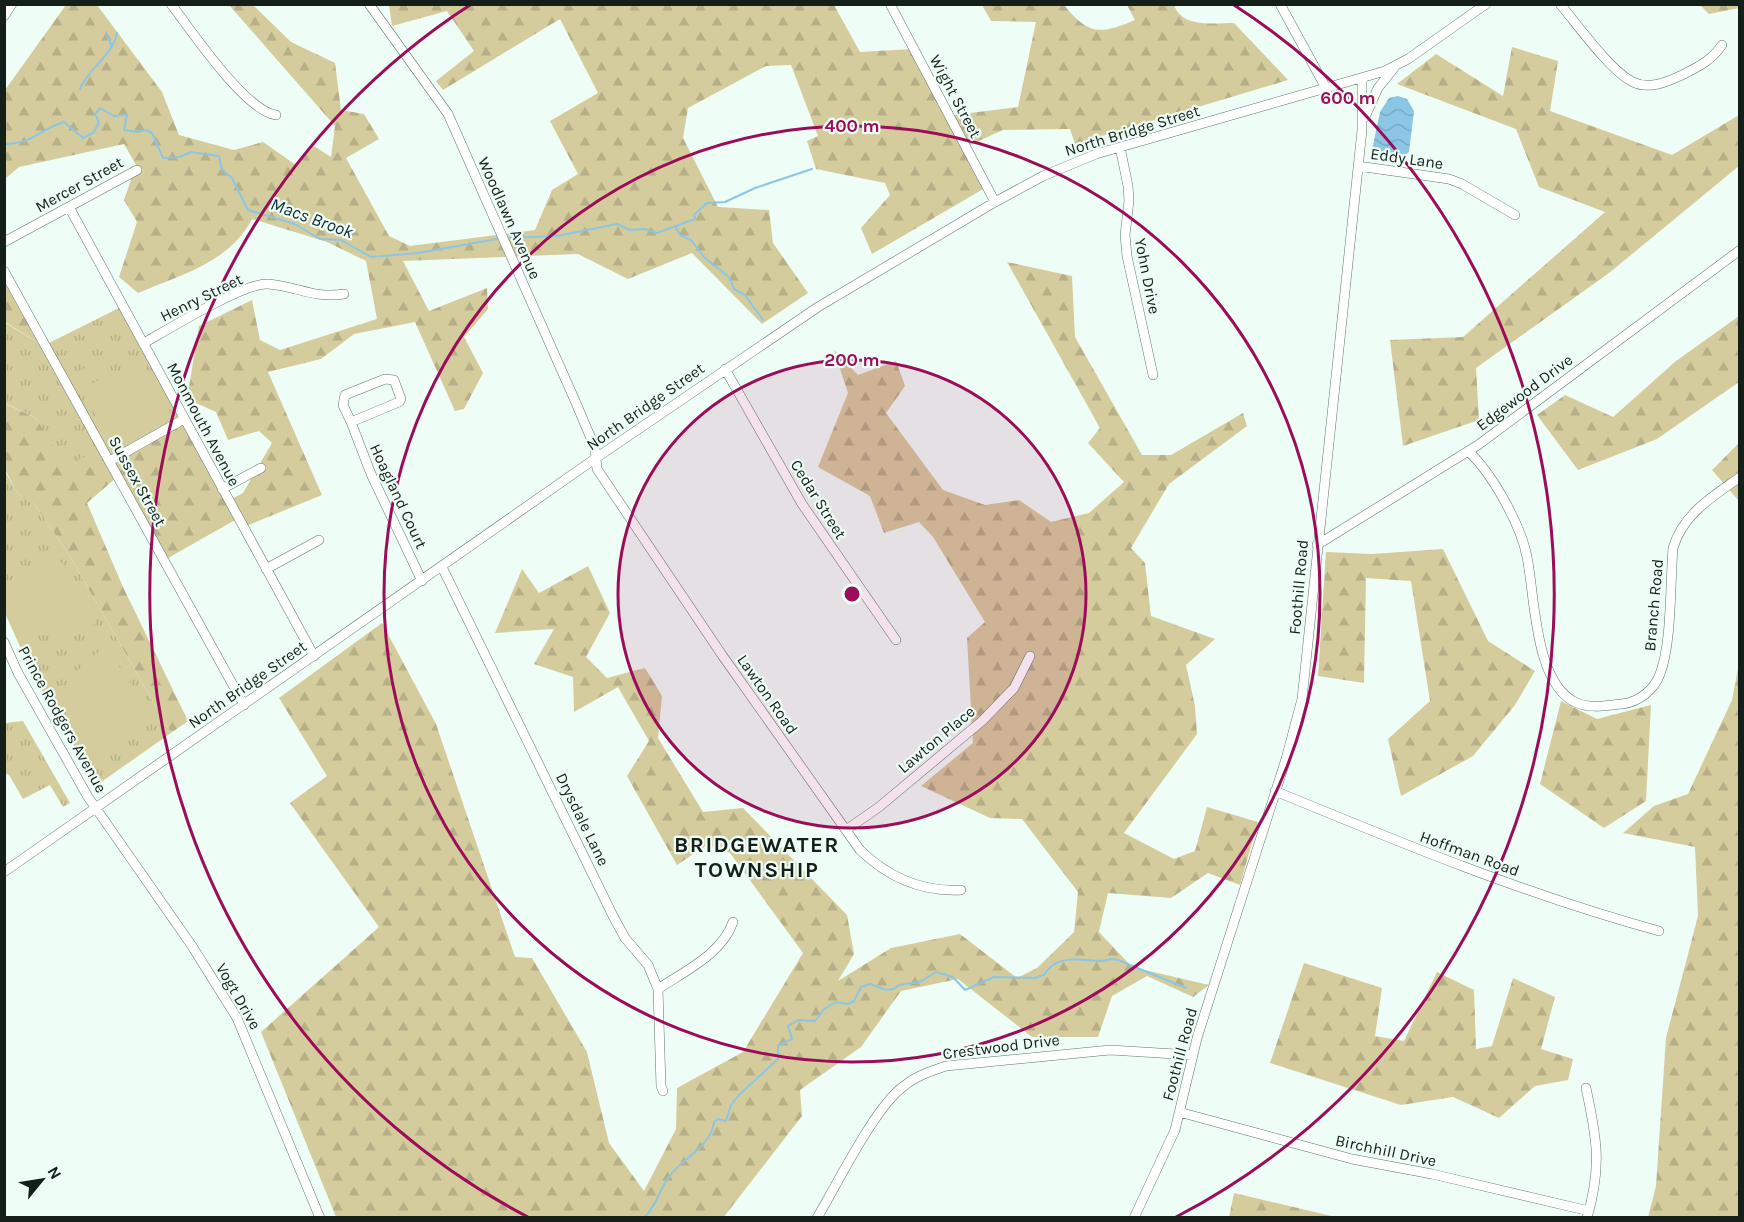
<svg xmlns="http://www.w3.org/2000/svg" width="1744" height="1222" font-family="Karla,sans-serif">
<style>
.grass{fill:url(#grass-tufts)}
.forest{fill:url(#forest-firs)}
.garden{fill:#d5cc9d}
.water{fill:url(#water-waves)}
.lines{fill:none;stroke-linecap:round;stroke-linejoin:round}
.stream{stroke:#8cc6e5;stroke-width:2}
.minor-casing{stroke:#5e766b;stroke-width:10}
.minor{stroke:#fff;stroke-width:9}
.ring{fill:none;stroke:#9d0c58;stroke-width:3}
.labels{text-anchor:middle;stroke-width:4.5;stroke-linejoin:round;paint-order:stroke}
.street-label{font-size:16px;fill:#151f1a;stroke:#eefef6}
.water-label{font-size:18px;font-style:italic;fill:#112d3b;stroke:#eefef6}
.district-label{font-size:22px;font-weight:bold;letter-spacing:1.5px;fill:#151f1a;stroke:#eefef6}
.centre{fill:#9d0c58;stroke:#eefef6;stroke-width:3}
.ring-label{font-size:18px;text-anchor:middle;font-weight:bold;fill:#9d0c58;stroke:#eefef6;stroke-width:4.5;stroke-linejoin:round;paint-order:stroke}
</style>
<defs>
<pattern id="grass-tufts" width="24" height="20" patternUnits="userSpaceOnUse" patternTransform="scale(1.5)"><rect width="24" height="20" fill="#d5cc9d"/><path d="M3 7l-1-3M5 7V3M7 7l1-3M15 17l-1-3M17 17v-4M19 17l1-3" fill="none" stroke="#b6af87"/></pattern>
<pattern id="forest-firs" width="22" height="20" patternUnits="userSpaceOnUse" patternTransform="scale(1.5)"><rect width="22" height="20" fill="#d5cc9d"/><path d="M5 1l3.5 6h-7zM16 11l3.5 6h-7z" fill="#b6af87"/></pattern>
<pattern id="water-waves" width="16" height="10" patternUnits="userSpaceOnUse" patternTransform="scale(1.5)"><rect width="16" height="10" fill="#8cc6e5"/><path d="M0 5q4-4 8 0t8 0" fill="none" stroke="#78aac4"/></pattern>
</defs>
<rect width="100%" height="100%" fill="#eefef6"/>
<path class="grass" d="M121,307L184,423L108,465L65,467L36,418L5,403L4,322L43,346Z
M4,469L17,493L35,505L68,553L171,733L97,785L34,678L5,613Z
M23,721L70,803L63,807L50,785L23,799L9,775L5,773V723Z"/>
<path class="forest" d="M66,5H97L162,92L179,135L234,150L263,142L296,165L314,146L331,157L335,126L229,5H253L291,42L335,63L341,110L364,114L379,139L346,158L389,236L410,246L535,230L552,190L578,174L550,121L598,93L560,19L443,90L436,81L474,51L447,11L392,26L389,5H834L860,52L912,49L946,116L1018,107L1036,22L991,21L982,5H1064C1088,35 1100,35 1135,20L1127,5H1174C1182,28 1213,23 1234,23L1288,80L1075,144L1070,129L1003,130L963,148L985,188L872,254L861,228L890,195L885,183L816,169L807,141L818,136L791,65L766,66L688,108L683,138L718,207L769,210L773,243L808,293L762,324L692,253L628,279L578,254L403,261L429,311L487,288L488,309L464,337L483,373L464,409L455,411L415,322L354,334L321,359L268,372L322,495L241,528L235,520L163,561L117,477L87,503L123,587L188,721L171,733L68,553L35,505L17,493L5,469L4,403L36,418L66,466L99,449L107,465L184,423L226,502L243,493L272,443L259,431L228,440L216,412L187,399L199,326L252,300L260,340L280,350L377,319L366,261L327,242L252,219C230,262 181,275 138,293L119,277L137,222L124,200L136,165L124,144L19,167L5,179V90Z
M1700,5H1739V8L1709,14Z
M1512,47L1558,61L1550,111L1672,155L1739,115V166L1609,273L1476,368L1479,420L1403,446L1390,340L1463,337L1605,212L1539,187L1516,129L1397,84L1436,54L1503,96Z
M1007,262L1072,276L1075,337L1142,455H1171L1243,413L1247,426L1169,484L1131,548L1145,563L1151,616L1215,639L1186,665L1195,706L1197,734L1124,833L1174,859L1195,851L1207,807L1258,822L1240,885L1208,873L1171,898L1108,893L1099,932L1132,967L1209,985L1193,997L1147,976L1112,996L1098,1037H1032L958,979L901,991L861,1047L800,1090L802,1116L723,1218L336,1217L261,1032L379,927L290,803L327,776L279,698L382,623L436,724L515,957L532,958L587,1052L609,1143L644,1191L676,1129L677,1088L743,1052L803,953L730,853L707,845L677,865L627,776L649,741L618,687L574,712L573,677L534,664L554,629L495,633L522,569L539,593L588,566L610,613L586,657L607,678L645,668L662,696L658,738L703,812L743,808L847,915L854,954L838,981L891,948L960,934L1017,978L1037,968L1074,932L1078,892L1022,819L990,818L921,786L973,743L967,638L985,622L933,537L919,522L884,533L870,496L818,467L848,393L834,350L858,375L896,361L905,386L886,413L943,490L985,505L1019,500L1051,522L1089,513L1124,482L1088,443L1100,428Z
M5,276L43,346L5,322Z
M1739,316V382L1657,439L1578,470L1537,415L1565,395L1613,417L1676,361Z
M1739,443V501L1712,470Z
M1443,549L1488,641L1535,671L1515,705L1473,756L1401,796L1388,739L1430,701L1411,581L1366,578L1364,683L1318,676L1326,552L1372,554Z
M1739,663V1217H1648L1656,1186L1666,1038L1698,916L1695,847L1623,833L1654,806L1688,794L1732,700Z
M1561,701L1597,719L1651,705L1646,801L1604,828L1540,784Z
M1304,963L1382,988L1375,1036L1404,1041L1437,972L1474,990L1476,1049L1492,1046L1513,978L1555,997L1541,1049L1573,1059L1568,1080L1535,1086L1499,1118L1453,1097L1401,1105L1270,1063Z
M1234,1193L1336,1217H1229Z"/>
<path class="garden" d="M102,359L109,371L79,387L73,374Z
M115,371C155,373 156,385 173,419L122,449L114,447L81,390Z
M52,559L62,563L97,623C72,637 19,646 5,610C2,603 4,591 5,583Z
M107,648L148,710L145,718L83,758C59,716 58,671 107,648Z"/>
<path class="water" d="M1398,96L1407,99L1414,111L1409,152L1398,161L1380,159L1372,150L1380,112L1389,98Z"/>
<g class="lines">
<path class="stream" d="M106,33L112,47
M80,89C89,68 113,55 117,33
M4,144C31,145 40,129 64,122L83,138L93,133L99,123L95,114L100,108L114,116L127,115L124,130L138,132L146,130L152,133L163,158L180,157L191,152L219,156L222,170L232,178L248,210L295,224L320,239L341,240L371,257L418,253L497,239
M675,226L680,235L691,240L704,257L730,278L734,289L745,295L763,320
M509,238L557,236L617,224L630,230L645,229L657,233L695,219L694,215L707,203L725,202L755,188L812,169
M644,1218C657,1205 659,1190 669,1177C683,1157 711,1147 714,1122L718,1119L726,1121L731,1105L739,1095L778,1059V1046L792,1039L788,1026L798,1020L815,1021L824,1009L836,1002L848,1004L854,1001L861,987L870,984L886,990L894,989L899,985L920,982L936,972L953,977L965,990L994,977L1034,978L1044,975C1060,947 1096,967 1111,959L1118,960L1186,988"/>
<defs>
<path id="minor" d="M171,4C191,30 245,111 276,115
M369,4L448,114L576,403L595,448L597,469L722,655L860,850C888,877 922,892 961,890
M890,4L995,202
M1280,4L1326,88
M1560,4C1577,24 1611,72 1633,82C1649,90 1667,82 1682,75C1698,67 1711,61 1722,45
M4,16L12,4
M1365,117L1378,88L1394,68
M1120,147L1128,186L1129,201L1125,235L1127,256L1153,375
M1358,166L1449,179L1462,184L1515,215
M69,207L314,656
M4,242L137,170
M4,271L244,705
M144,343C167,330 245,282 268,284C297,286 314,299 344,294
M725,369L802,504L896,640
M385,379L394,380L401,399L399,402L351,422L343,405L345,395Z
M351,422L371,474L422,581
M1468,451C1492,473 1521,525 1527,557C1535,595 1534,685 1577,703C1592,709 1608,705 1622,704C1639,702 1654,690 1660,674C1672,643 1670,583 1673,548C1683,514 1712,497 1740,477
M110,461L184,419
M222,489L261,468
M1317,545L1478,445L1740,250
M442,567L613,916L625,938L648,965L658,989L661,1086L663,1091
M266,569L319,540
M4,642L18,673L88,797L192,946L237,1018L320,1218
M1275,791C1401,843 1527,895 1659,931
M846,830L879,807L982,721L1014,688L1030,656
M4,872L596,458L818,307L995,202L1043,176L1096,154L1385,71L1408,59L1486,4
M658,989C685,971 722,954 733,922
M1586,1088C1597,1139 1602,1166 1587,1218
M1179,1112L1352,1159L1432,1174L1589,1211
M817,1218C836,1186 876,1105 904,1086C916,1076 931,1071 946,1066L1110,1050L1192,1055
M1134,1218L1175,1130L1197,1038L1286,759L1302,699L1362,130V79"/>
</defs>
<use href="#minor" class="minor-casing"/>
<use href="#minor" class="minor"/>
</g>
<circle cx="852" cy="594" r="234" fill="#9d0c58" fill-opacity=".12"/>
<g class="ring">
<circle cx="852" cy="594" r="234"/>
<circle cx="852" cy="594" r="468"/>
<path d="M528 1217A702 702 0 0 1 470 5M1234 5A702 702 0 0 1 1176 1217"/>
</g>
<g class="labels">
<g class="street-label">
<text transform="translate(956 96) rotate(62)" y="6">Wight Street</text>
<text transform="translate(1132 130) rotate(-17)" y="6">North Bridge Street</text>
<text transform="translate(1407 158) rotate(8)" y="6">Eddy Lane</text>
<text transform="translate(79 184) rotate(-29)" y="6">Mercer Street</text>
<text transform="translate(510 218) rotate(66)" y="6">Woodlawn Avenue</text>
<text transform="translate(1148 276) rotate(79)" y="6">Yohn Drive</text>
<text transform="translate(201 297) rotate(-26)" y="6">Henry Street</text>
<text transform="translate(1524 392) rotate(-37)" y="6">Edgewood Drive</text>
<text transform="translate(645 406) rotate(-35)" y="6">North Bridge Street</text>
<text transform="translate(204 424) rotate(62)" y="6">Monmouth Avenue</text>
<text transform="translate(138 481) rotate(61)" y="6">Sussex Street</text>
<text transform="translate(399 496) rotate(65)" y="6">Hoagland Court</text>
<text transform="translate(819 499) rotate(58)" y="6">Cedar Street</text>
<text transform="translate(1298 587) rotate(-85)" y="6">Foothill Road</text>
<text transform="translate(1653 605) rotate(-85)" y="6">Branch Road</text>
<text transform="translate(247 684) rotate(-35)" y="6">North Bridge Street</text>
<text transform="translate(768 694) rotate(55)" y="6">Lawton Road</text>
<text transform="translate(63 719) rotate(61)" y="6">Prince Rodgers Avenue</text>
<text transform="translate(936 739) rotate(-40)" y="6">Lawton Place</text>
<text transform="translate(583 819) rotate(64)" y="6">Drysdale Lane</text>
<text transform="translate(1470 853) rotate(20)" y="6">Hoffman Road</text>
<text transform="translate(239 996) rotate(60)" y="6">Vogt Drive</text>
<text transform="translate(1001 1046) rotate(-7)" y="6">Crestwood Drive</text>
<text transform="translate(1179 1054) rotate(-75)" y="6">Foothill Road</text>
<text transform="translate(1386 1150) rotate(12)" y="6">Birchhill Drive</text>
</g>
<g class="water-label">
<text transform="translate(312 218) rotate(20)" y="6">Macs Brook</text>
</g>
<g class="district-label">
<text x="757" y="852">BRIDGEWATER<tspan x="757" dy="25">TOWNSHIP</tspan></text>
</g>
</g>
<circle cx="852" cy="594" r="9" class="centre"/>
<g class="ring-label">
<text x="1348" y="104">600 m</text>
<text x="852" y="132">400 m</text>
<text x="852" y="366">200 m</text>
</g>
<rect width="1744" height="1222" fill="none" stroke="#151f1a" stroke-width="12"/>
<g transform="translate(42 1180) rotate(60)" stroke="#eefef6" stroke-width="4.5" paint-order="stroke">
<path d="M0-4.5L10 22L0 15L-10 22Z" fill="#151f1a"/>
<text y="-9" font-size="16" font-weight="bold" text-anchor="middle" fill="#151f1a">N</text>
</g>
</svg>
